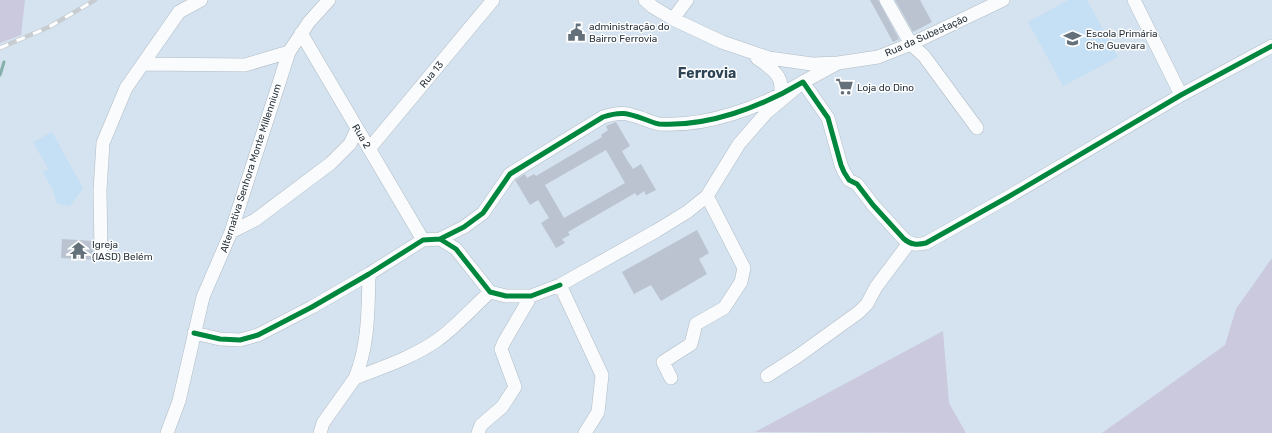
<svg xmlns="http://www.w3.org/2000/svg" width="1272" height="433" font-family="Rubik,sans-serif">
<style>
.built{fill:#c5dff4}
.green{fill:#cbc9de}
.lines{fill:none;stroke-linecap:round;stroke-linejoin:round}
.stream{stroke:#85afaa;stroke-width:3}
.building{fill:#bbc3d0;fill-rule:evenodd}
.minor-casing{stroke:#b0bbc5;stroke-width:14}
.minor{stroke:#f9fbfd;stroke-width:13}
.rail-casing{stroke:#c7ccd0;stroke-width:4.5}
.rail{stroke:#fff;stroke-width:3;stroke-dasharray:9;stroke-linecap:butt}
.cycleway-casing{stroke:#fff;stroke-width:8}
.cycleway{stroke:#00873e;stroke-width:5}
.labels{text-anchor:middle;stroke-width:3;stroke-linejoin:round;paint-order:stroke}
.poi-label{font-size:10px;fill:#28333c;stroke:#fff;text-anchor:start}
.street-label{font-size:10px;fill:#28333c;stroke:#fff}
.district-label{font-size:14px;font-weight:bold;fill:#2e4558;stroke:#fff}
</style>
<rect width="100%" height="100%" fill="#d4e3ef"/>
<path class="built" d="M1068,0H1087L1118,57L1063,86L1028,22Z
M52,132L83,188L70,206L57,204L53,190L43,172L48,169L33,142Z"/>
<path class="green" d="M0,0H25L21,35L0,43Z
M1272,258V433H1102L1225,345L1236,309Z
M943,331L949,403L966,433L755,432Z"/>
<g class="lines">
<path class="stream" d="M0,75L4,62"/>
</g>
<path class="building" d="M870,0H878L899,39L893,42Z
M895,0H920L932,22L913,32Z
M616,122L630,146L622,151L627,160L633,169L641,164L656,190L646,195L644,191L637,196L635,193L568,232L570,235L562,239L565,243L556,248L541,223L549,218L538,200L530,205L515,180L525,174L527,178L534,174L536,176L602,137L601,135L608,130L606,126ZM606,150L625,183L564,218L545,185Z
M697,230L709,253L699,259L707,274L661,301L651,285L634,294L622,272Z
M62,239L93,241V253L96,260L61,258Z"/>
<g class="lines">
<defs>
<path id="minor" d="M645,0L653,7L673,19L722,42L769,58L812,64L838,63L878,57L911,44L1003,0
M886,0L911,44L924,56L977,128
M1134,0L1181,95
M673,19L687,0
M301,33L423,240
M757,58C771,68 785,76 780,95
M144,64L245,65L289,52
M369,149L493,0
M231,232L255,220L331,163L350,144L357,129
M440,239L464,227L483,213L510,174L603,117C621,111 627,113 644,119C649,121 654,123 659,124C708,127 761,107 803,82L828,118L841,165L844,172L849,180L857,184L873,205L904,239C911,245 917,245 926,243L1008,197L1181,95L1272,46
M101,252L100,190L103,143L126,88L179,12L201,0
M560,285L602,375L598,412L585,433
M194,333L220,339L240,340L258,335L312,307L369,274L423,240L440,239L456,249L490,292L506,296H531L560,285L656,231L687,212L707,196L739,144L766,113L803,82L838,63
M767,376L798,356L859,312L867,304L876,287L909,243
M355,378C383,367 411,358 436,341C455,328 472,308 490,292
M671,378L663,362L691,344L696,324L724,308L741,282L744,268L707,196
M167,433L179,401L203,297L231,232L289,52L309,22L329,0
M320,433L323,423L355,378C369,345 368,308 369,274
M478,433L481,425L502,407L515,387L501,349L504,342L531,296"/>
</defs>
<use href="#minor" class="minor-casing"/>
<use href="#minor" class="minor"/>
<defs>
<path id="rail" d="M0,48L49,27L95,0"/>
</defs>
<use href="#rail" class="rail-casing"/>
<use href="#rail" class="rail"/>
<defs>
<path id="cycleway" d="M440,239L464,227L483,213L510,174L603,117C621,111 627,113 644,119C649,121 654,123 659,124C708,127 761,107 803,82L828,118L841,165L844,172L849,180L857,184L873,205L904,239C911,245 917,245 926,243L1008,197L1181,95L1272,46
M194,333L220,339L240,340L258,335L312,307L369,274L423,240L440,239L456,249L490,292L506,296H531L560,285"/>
</defs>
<use href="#cycleway" class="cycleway-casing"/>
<use href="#cycleway" class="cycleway"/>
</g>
<defs>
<symbol id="civic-bare" viewBox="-9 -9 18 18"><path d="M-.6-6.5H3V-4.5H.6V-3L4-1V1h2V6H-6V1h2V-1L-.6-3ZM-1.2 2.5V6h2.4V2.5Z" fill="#64717b" stroke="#fff" stroke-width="2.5" paint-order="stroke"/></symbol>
<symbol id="school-bare" viewBox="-9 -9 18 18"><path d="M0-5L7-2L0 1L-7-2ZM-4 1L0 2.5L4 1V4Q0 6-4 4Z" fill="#64717b" stroke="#fff" stroke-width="2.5" paint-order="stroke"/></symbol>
<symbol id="supermarket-bare" viewBox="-9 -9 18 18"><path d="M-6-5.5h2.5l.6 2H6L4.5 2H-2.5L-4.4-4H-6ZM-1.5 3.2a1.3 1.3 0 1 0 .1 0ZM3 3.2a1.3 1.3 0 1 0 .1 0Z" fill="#64717b" stroke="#fff" stroke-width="2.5" paint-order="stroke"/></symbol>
<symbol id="temple-bare" viewBox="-9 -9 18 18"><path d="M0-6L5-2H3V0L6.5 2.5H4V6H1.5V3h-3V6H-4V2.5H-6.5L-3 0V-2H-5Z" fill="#64717b" stroke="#fff" stroke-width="2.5" paint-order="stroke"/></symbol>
</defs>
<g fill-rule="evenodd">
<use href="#civic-bare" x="564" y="20" width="25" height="25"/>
<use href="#school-bare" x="1060" y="26" width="25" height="25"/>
<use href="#supermarket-bare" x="832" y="74" width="25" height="25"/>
<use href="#temple-bare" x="66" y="238" width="25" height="25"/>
</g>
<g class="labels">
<g class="poi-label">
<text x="589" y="30">administração do<tspan x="589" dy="12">Bairro Ferrovia</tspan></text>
<text x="1086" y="37">Escola Primária<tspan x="1086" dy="12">Che Guevara</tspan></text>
<text x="857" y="91">Loja do Dino</text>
<text x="92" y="248">Igreja<tspan x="92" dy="12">(IASD) Belém</tspan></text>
</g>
<g class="street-label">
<text transform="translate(926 35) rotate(-24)" y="4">Rua da Subestação</text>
<text transform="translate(431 74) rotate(-50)" y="4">Rua 13</text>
<text transform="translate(362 136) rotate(59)" y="4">Rua 2</text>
<text transform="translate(250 168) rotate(-72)" y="4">Alternativa Senhora Monte Millennium</text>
</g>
<g class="district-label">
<text x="707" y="78">Ferrovia</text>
</g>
</g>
</svg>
